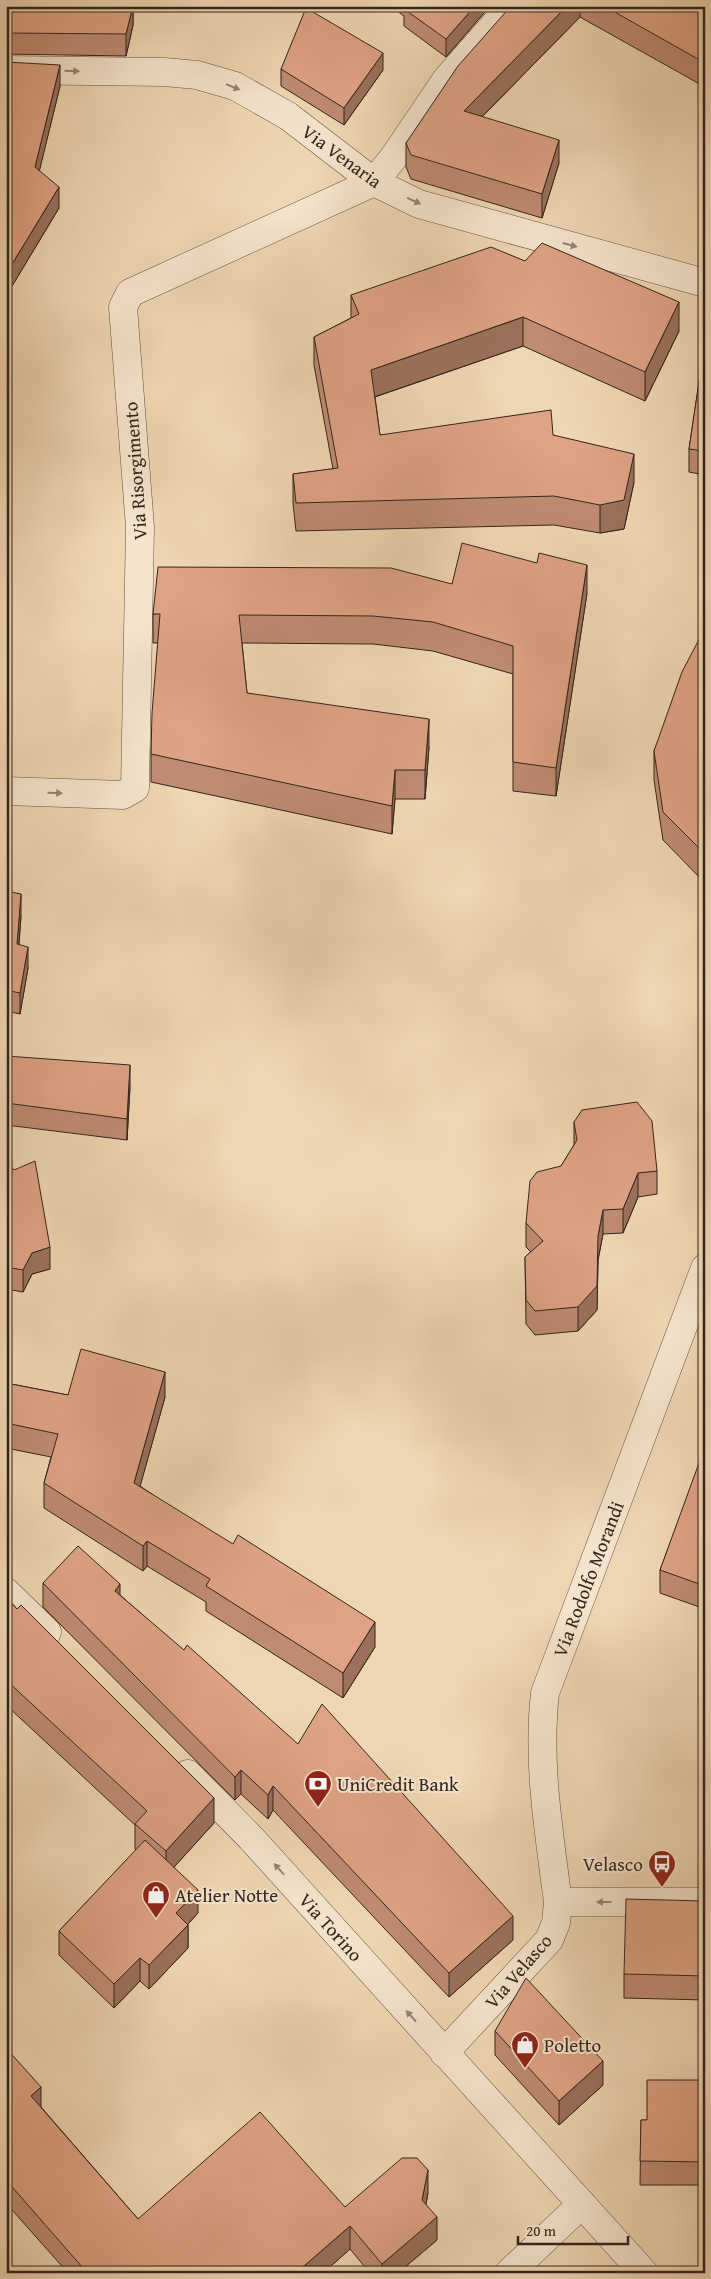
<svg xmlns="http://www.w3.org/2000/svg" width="711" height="2279" font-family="'Gentium Book Plus',serif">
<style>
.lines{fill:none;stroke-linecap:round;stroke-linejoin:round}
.minor-casing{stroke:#625142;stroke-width:29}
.minor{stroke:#f5e4cd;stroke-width:28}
.wall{fill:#bf8b72;stroke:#33251c}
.shaded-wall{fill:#9b715c;stroke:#33251c}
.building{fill:#dea284;stroke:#33251c}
.oneway{fill:#948474}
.labels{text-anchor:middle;stroke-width:4;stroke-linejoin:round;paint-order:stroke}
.street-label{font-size:19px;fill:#33251c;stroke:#f5e4cd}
.poi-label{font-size:19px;fill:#33251c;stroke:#f5e4cd;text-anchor:start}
</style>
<rect width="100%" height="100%" fill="#efd6b2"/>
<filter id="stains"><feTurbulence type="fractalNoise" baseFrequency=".004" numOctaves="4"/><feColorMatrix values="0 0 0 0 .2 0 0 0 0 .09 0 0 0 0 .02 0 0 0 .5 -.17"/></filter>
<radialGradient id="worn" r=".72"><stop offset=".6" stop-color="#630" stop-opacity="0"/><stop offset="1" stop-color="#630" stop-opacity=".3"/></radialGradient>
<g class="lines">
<defs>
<path id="minor" d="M6,70L164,72L197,75L235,86L288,116L374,182L419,204L705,283
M6,791L123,795L135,788L140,527L123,307L130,293L374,182L394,157L446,80L511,6
M6,1592L47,1632
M188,1774L251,1838L644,2273
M558,1902H705
M444,2053L549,1940L556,1923L558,1902C549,1832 537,1763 545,1693L705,1268
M509,2273L582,2204"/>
</defs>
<use href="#minor" class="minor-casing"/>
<use href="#minor" class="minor"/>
</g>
<path class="wall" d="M6,6H133V25L126,56L6,54Z
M234,6H248V9Z
M390,6H490L446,57L404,26V16Z
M511,6H705V87L580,17L482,117L559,163L542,218L411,179L406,167V143Z
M6,62L60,86L39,171L59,208L6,296Z
M281,69L383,70L344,125L281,86Z
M351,295L679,331L645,401L523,346L375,397L380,435H553L634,482L624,529L600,533L554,525L296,531L293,503V474L333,469L314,365V337L351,318Z
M705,342V475L689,472V449Z
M452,584L587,593L556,796L513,791V674L433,651L373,644L242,643L247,693L429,747L425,799H395L392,834L151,782V754L158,643H153V614Z
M705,628V883L663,840L654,780V751Z
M6,891L21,916L19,945L28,968L20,1014L6,1011Z
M6,1056L130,1087L127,1140L6,1125Z
M574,1122L657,1171V1194L638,1197L623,1233L603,1234L598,1260L597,1310L578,1331L535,1335L526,1324L525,1257L531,1252L526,1247V1223L574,1145Z
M6,1160L50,1269L32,1274L23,1292L6,1289Z
M6,1383L68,1395L165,1397L140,1486L375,1647L343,1698L206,1611V1602L147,1566L143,1571L44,1508V1483L51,1457L6,1448Z
M705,1452V1609L660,1593V1570Z
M43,1583L120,1595L513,1940L449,1997L273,1810L268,1819L241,1794L235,1800L43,1607Z
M6,1597L214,1823L174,1867L198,1913L188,1924V1948L149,1989L140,1981L114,2008L59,1955V1931L136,1850L135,1849V1825L6,1705Z
M705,1901V2000L624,1998V1974Z
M495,2031L603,2085L559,2125L495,2055Z
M6,2048L41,2107L138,2219L345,2207L428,2193L426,2204L437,2240L398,2273H370L350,2249L323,2273H68L6,2203Z
M705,2080V2185H640L641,2120H647Z"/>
<path class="shaded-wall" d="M133,6V25L126,56V34Z
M475,6H490L446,57V39Z
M567,6H580V17L464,135V111Z
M383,53V70L344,125V108Z
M60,65V86L35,189V167Z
M559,140V163L542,218V194Z
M59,187V208L6,296V274Z
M679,302V331L645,401V372Z
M523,317V346L371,398V370Z
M634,454V482L624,529L600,533V505Z
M587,565V593L556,796V768Z
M429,719V747L425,799V770Z
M395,770V799L392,834V806Z
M21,894V916L17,966V944Z
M28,947V968L20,1014V993Z
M130,1065V1087L127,1140V1119Z
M638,1173V1197L623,1233V1209Z
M603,1210V1234L598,1260L597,1310L578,1331V1307L598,1236Z
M50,1247V1269L32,1274L23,1292V1270L32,1253Z
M165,1372V1397L134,1508V1483Z
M147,1541V1566L143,1571V1546Z
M120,1584V1607L115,1591Z
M375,1622V1647L343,1698V1673Z
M241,1770V1794L235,1800V1777Z
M273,1786V1810L268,1819V1795Z
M214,1798V1823L166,1876V1851Z
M198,1890V1913L176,1937V1913Z
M513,1916V1940L449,1997V1973Z
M188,1925V1948L149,1989V1965Z
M140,1958V1981L114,2008V1984Z
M603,2061V2085L559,2125V2101Z
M41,2087V2110L31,2096Z
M428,2170V2193L422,2223V2200Z
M437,2217V2240L398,2273H382V2264Z
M350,2226V2249L323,2273H296Z"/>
<path class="building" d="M6,6H133L126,34L6,33Z
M406,6H475L446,39L404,9Z
M511,6H567L464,111L559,140L542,194L411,155L406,143L458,66Z
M604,6H705V63Z
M306,8L383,53L344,108L281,69Z
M6,62L60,65L35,167L59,187L6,274V118L12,105H6Z
M542,243L679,302L645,372L523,317L371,370L380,435L551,410L553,435L634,454L624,500L600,505L554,496L296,503L293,474L338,468L314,337L359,314L351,295L491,247L525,261Z
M705,342V451L689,449Z
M462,543L537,563L539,553L587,565L556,768L513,762V646L433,622L373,616L239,615L247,693L429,719L425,770H395L392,806L151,754L152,713L160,614H153L158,567L391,568L452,584Z
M705,628V854L663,812L654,751L682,672Z
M6,891L21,894L17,944L28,947L20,993L6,990Z
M6,1056L130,1065L127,1119L6,1103Z
M637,1102L652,1121L657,1171L638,1173L623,1209L603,1210L598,1236L597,1286L578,1307L535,1311L526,1300L525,1257L543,1241L526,1223L530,1181L537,1172L561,1166L577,1140L574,1122L582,1110Z
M6,1160L14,1170L35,1161L50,1247L32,1253L23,1270L6,1267Z
M81,1349L165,1372L134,1483L233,1544L238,1535L375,1622L343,1673L206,1586L210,1579L147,1541L143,1546L44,1483L58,1434L6,1423V1383L68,1395Z
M703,1452H705V1586L660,1570Z
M78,1546L120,1584L115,1591L184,1650L187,1645L298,1744L322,1704L513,1916L449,1973L273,1786L268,1795L241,1770L235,1777L43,1583Z
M6,1597L17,1609L21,1605L214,1798L166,1851L135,1824L147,1811L6,1680Z
M145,1840L198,1890L176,1913L188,1925L149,1965L140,1958L114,1984L59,1931Z
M626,1899L705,1901V1976L624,1974Z
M526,1978L603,2061L559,2101L495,2031Z
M6,2048L41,2087L31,2096L138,2219L260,2112L345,2207L402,2158H417L428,2170L422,2200L437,2217L382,2264L350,2226L296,2273H78L83,2268L6,2180Z
M647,2080H705V2162L640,2161L641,2120H647Z"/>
<defs><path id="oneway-solid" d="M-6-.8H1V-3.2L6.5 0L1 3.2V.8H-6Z" transform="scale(1.25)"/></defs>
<g class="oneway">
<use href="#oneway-solid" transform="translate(72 71) rotate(1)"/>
<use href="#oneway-solid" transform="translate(233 87) rotate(22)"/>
<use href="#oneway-solid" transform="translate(414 201) rotate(24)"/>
<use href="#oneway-solid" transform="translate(570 245) rotate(15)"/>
<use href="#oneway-solid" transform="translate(55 793) rotate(2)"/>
<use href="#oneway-solid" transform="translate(279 1869) rotate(-132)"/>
<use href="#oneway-solid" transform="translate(604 1902) rotate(-180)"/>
<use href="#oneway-solid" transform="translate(411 2016) rotate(-132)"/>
</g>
<defs>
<symbol id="bank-pin" viewBox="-11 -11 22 30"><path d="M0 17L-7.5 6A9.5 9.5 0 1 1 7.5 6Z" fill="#8f2418" stroke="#f5e4cd"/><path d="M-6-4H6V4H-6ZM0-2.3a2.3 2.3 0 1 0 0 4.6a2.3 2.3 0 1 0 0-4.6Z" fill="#fff"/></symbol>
<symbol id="bus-pin" viewBox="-11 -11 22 30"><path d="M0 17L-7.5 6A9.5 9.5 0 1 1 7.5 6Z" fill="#8f2418" stroke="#f5e4cd"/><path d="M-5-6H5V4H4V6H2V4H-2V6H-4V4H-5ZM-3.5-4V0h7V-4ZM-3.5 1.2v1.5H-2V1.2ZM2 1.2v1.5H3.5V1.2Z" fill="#fff"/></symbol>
<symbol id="shop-pin" viewBox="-11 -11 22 30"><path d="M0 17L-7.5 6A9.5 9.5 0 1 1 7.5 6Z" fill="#8f2418" stroke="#f5e4cd"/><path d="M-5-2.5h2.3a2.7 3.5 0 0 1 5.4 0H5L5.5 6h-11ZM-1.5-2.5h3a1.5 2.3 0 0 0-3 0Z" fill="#fff"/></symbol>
</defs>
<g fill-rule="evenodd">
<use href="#bank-pin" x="302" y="1768" width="32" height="43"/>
<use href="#bus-pin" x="646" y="1848" width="32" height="43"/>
<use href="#shop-pin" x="140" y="1879" width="32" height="43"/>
<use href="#shop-pin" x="509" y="2029" width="32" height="43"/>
</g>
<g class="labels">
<g class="street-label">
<text transform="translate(342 156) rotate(36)" y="7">Via Venaria</text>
<text transform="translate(135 471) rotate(-94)" y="7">Via Risorgimento</text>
<text transform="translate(588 1579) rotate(-69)" y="7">Via Rodolfo Morandi</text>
<text transform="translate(331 1927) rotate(48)" y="7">Via Torino</text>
<text transform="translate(518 1971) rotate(-49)" y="7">Via Velasco</text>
</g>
<g class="poi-label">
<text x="337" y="1791">UniCredit Bank</text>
<text x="643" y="1871" text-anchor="end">Velasco</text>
<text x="175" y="1902">Atelier Notte</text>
<text x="544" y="2052">Poletto</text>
</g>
</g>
<rect width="711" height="2279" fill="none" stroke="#efd6b2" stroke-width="25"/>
<rect x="8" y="8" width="696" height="2264" fill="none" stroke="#33251c" stroke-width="2.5"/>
<rect x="12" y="12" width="686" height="2254" fill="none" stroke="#33251c"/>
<path d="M518 2236v8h110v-8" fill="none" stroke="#33251c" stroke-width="2.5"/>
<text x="526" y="2236" font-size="15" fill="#33251c" stroke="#f5e4cd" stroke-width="4" paint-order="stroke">20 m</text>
<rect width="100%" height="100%" filter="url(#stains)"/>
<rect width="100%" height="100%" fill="url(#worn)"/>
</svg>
